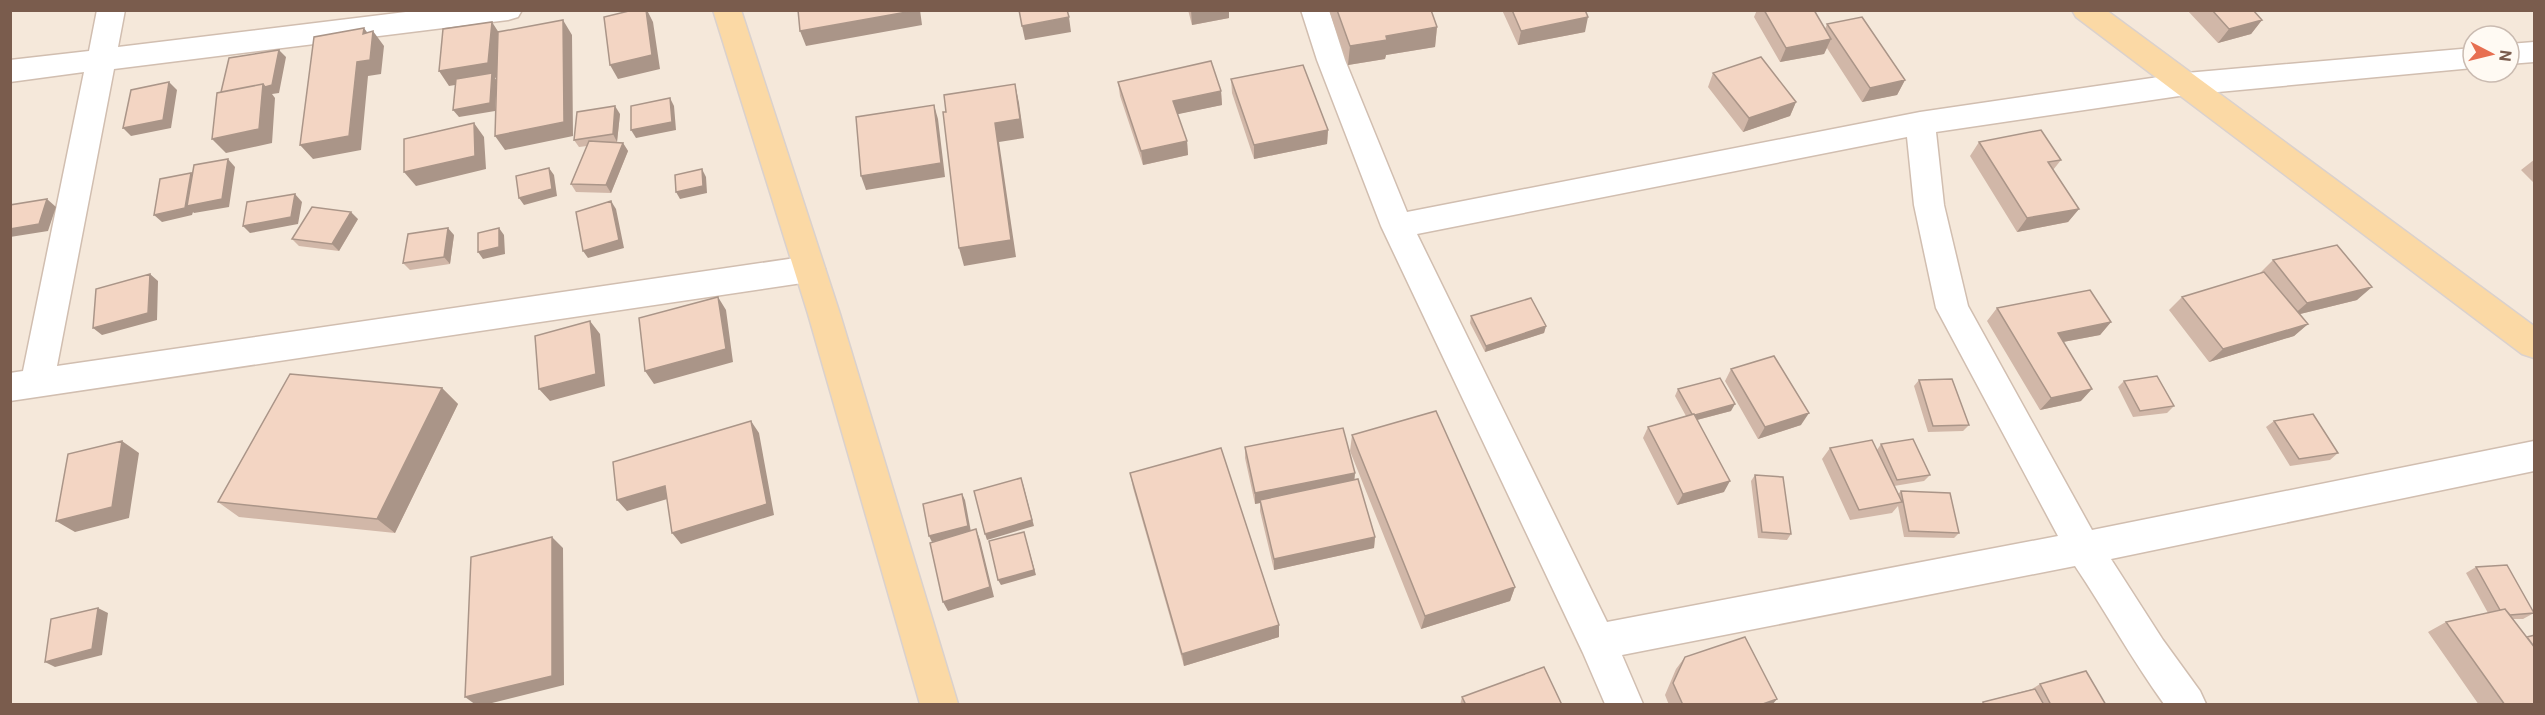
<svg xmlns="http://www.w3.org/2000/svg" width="2545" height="715" font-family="Roboto,sans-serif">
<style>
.residential{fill:#f5e8da;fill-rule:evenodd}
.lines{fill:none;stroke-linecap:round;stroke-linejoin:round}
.minor-casing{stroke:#d1beb0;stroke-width:3}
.major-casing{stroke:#dad1cd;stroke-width:3}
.minor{fill:#fff;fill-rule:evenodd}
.major{fill:#fbd9a5;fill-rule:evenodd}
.wall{fill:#d1b7a8}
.shaded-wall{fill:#aa9588}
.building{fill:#f3d5c3;stroke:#aa9588;stroke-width:1.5}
</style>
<rect width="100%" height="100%" fill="#fdf6ec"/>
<path class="residential" d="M11,11H2534V704H11ZM2473,36H2509V72H2473Z"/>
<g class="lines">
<defs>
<path id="minor" d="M97,10H125L118,47L422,10H522L518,17L508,20L114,69L57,366L809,256L820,260L825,269L820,278L809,282L10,401V373L23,371L84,72L10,82V60L89,51Z
M1301,10H1329L1345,60L1407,212L1920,112L2186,73L2473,48V68L2186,95L1936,132L1944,205L1968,306L2092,530L2534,441V471L2111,559L2163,640L2200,691L2206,704H2164C2132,660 2106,612 2075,566L1622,655L1643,704H1605L1583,653L1381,226L1317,60ZM1907,137L1914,205L1936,308L2058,536L1607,622L1417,234Z
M2534,42V62L2509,64V44Z"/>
<path id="major" d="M713,10H741L840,314L958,704H920L808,314Z
M2072,10H2106L2534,326V358L2522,354L2076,17Z"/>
</defs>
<use href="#minor" class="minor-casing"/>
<use href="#major" class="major-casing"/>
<use href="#minor" class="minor"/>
<use href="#major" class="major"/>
</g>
<path class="wall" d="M1188,10H1229V18L1192,25Z
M1329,10H1431L1437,27L1435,47L1386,55L1385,59L1348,65Z
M1502,10H1585V32L1518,45Z
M1757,10H1814L1825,29L1827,24L1905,80L1897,95L1862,102L1827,48L1824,54L1780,62L1754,17Z
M2187,10H2253L2262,20L2251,34L2218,43Z
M1713,73L1796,102L1790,116L1743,132L1708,87Z
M1231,79L1328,130L1327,144L1254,159L1232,93Z
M1118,82L1221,91L1222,105L1177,114L1187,141L1188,155L1143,165L1120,96Z
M620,114L617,142H613L623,143L628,151L611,193L576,192L571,184L587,146L579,147L574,140Z
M1979,142L2061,160L2053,170L2079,209L2068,222L2017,232L1970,156Z
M2535,159V184L2521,170Z
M358,219L339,251L299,246L292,239Z
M454,235L450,264L410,270L403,263Z
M2273,260L2357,300L2300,314L2308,324L2294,336L2209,362L2169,310L2182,297L2259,274Z
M1997,308L2111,322L2100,335L2063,342L2081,401L2040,410L1987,321Z
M1471,316L1546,326L1544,333L1485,352L1470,323Z
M1731,369L1801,425L1758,439L1725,381Z
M1919,380L1969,425L1963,431L1928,432L1914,386Z
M2124,381L2174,406L2167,413L2133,417L2118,387Z
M442,388L458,404L395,533L239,517L218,502Z
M1678,389L1731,411L1697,420L1724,492L1677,505L1643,438L1648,427L1686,416L1675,396Z
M2274,421L2338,453L2330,460L2290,466L2266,427Z
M1352,435L1515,587L1510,601L1421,629L1350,451Z
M1881,444L1930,475L1924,481L1894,486L1898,494L1901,491L1959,533L1954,538L1904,537L1898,506L1892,513L1850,520L1822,459L1830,448L1877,450Z
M1245,447L1355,473L1354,480L1375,537L1374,548L1274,570L1260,511V503L1255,504L1245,458Z
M1130,473L1279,625V637L1184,666L1133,488Z
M1755,475L1791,534L1787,540L1758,538L1751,481Z
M2476,567L2534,613L2523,619H2513L2535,705H2479L2428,632L2446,622L2488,613L2466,573Z
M1685,657L1772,705H1669L1665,695L1676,669Z
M2040,684L2106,705H1980L1983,702L2032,689Z
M1462,697L1562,705H1460Z"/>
<path class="shaded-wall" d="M646,10H647L653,22L660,69L618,79L610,65Z
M918,10H920L922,25L806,46L800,31Z
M1191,10H1229V18L1192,25Z
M1069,17L1071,32L1025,40L1022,26Z
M1588,17L1585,32L1518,45L1521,31Z
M563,20L572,35L573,136L505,150L495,136Z
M2262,20L2251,34L2218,43L2229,29Z
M492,22L501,36L498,77L495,78L497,81L495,111L459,117L453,110L491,79L449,86L439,71Z
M1437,27L1435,47L1386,55L1385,59L1348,65L1350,46L1386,36Z
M364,28L372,39L373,31L384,46L381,74L368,76L361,150L313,159L300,145L357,62Z
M1831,39L1824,54L1780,62L1786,48Z
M279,50L286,57L279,93L272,94L275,98L272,143L226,153L212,139L263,84Z
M1905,80L1897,95L1862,102L1870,88Z
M169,82L177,90L171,128L131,136L123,128Z
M1015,84L1019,103L1024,138L999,142L1016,257L964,266L959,248L995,123Z
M1221,91L1222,105L1174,115L1173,101Z
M670,98L674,106L676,130L636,138L631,130Z
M1796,102L1790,116L1743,132L1749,118Z
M934,105L938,119L945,177L866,190L861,176Z
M615,106L620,114L617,142L613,134Z
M474,123L484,137L486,169L416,186L404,172Z
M1328,130L1327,144L1254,159V145Z
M1187,141L1188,155L1143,165L1141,151Z
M623,143L628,151L611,193L606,185Z
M228,159L235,167L229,207L194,213L193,212L192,215L162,222L154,215L191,173L198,180Z
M549,168L554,175L557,196L524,205L519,198Z
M702,169L706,177L707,193L680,199L676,192Z
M295,194L302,202L298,224L250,233L243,226Z
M47,199L56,207L48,231L10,237V229Z
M611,201L616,209L624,248L588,258L583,251Z
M2079,209L2068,222L2017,232L2027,218Z
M351,212L358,219L339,251L332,244Z
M448,228L454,235L450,264L444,257Z
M499,228L504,235L505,254L483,259L478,252Z
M150,274L158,281L157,320L102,335L93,328Z
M2372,287L2357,300L2292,316L2307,303Z
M718,297L726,310L733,362L654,384L645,371Z
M590,321L600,334L605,386L550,401L539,389Z
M2111,322L2100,335L2047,345L2058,333Z
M2308,324L2294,336L2209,362L2223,349Z
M1546,326L1544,333L1485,352L1486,346Z
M442,388L458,404L395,533L377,519Z
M2092,389L2081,401L2040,410L2051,398Z
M1735,404L1731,411L1689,422L1693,416Z
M1809,413L1801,425L1758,439L1765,427Z
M751,421L759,433L774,515L681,544L672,533Z
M122,441L139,453L129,518L75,532L56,521Z
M1355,473L1354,484L1260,500V503L1255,504V493Z
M1730,481L1724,492L1677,505L1683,494Z
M1023,484L1034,526L987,540L985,534Z
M665,486L674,497L627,511L617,500Z
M962,494L965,500L971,532L932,542L929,536Z
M976,529L980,540L994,597L948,611L943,602Z
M1024,532L1036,575L1001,585L998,580Z
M552,537L563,548L564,685L484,705H476L465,697Z
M1375,537L1374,548L1274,570V559Z
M1515,587L1510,601L1421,629L1425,616Z
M98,608L108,613L102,655L55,667L45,662Z
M1279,625V637L1184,666L1182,654Z
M1777,699L1772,705H1760Z"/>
<path class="building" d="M633,10H646L652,55L610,65L604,17Z
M798,10H918L800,31Z
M1019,10H1067L1069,17L1022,26Z
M1337,10H1431L1437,27L1386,36L1387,40L1350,46Z
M1512,10H1585L1588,17L1521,31Z
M1764,10H1814L1831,39L1786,48Z
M2212,10H2253L2262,20L2229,29Z
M1862,17L1905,80L1870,88L1827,24Z
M563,20L564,122L495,136L498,32Z
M492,22L488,63L439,71L443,29Z
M364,28L363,34L373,31L370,60L357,62L349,136L300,145L314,37Z
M279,50L272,85L265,87L263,84L221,92L229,58Z
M1761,57L1796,102L1749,118L1713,73Z
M1211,61L1221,91L1173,101L1187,141L1141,151L1118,82Z
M1303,65L1328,130L1254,145L1231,79Z
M492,73L490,103L453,110L456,79Z
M169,82L163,120L123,128L131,90Z
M263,84L259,129L212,139L217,93Z
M1015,84L1020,119L995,123L1011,240L959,248L943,112H946L944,95Z
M670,98L672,122L631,130V106Z
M934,105L941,163L861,176L856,117Z
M615,106L613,134L574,140L577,112Z
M474,123L475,156L404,172V139Z
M2041,130L2061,160L2048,162L2079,209L2027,218L1979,142Z
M589,141L623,143L606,185L571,184Z
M228,159L222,199L187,206L194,165Z
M549,168L552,189L519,198L516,176Z
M702,169L703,186L676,192L675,175Z
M191,173L185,208L154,215L160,179Z
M295,194L291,217L243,226L247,202Z
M47,199L39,224L10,229V205Z
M611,201L619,240L583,251L576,212Z
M312,207L351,212L332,244L292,239Z
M448,228L444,257L403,263L408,234Z
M499,228V247L478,252V233Z
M2337,245L2372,287L2307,303L2273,260Z
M2264,272L2308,324L2223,349L2182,297Z
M150,274L148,313L93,328L96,289Z
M2090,290L2111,322L2058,333L2092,389L2051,398L1997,308Z
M718,297L726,349L645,371L639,318Z
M1531,298L1546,326L1486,346L1471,316Z
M590,321L596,374L539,389L535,336Z
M1774,356L1809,413L1765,427L1731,369Z
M290,374L442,388L377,519L218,502Z
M2157,376L2174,406L2140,411L2124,381Z
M1720,378L1735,404L1695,415L1694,414H1692L1678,389Z
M1952,379L1969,425L1933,426L1919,380Z
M1436,411L1515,587L1425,616L1352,435Z
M1694,414L1730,481L1683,494L1648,427Z
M2313,414L2338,453L2299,459L2274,421Z
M751,421L767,504L672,533L665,486L617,500L613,462Z
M1343,428L1355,473L1255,493L1245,447Z
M1913,439L1930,475L1897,480L1881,444Z
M1872,440L1902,502L1859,510L1830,448Z
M122,441L112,507L56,521L68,454Z
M1221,448L1279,625L1182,654L1130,473Z
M1755,475L1783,477L1791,534L1762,532Z
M1021,478L1032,520L985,534L974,491Z
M1358,479L1375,537L1274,559L1260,500Z
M1901,491L1950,493L1959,533L1909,531Z
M962,494L968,526L929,536L923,504Z
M976,529L990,587L943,602L930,543Z
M1024,532L1034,570L998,580L989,541Z
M552,537V676L465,697L471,557Z
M2507,565L2534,613L2510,615L2505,609L2500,610L2476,567Z
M98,608L92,649L45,662L51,619Z
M2505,609L2535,648V705H2505L2446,622Z
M2535,635V648L2527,637Z
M1745,637L1777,699L1760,705H1683L1673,683L1685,657Z
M1544,667L1562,705H1466L1462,697Z
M2086,671L2106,705H2051L2040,684Z
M2035,689L2044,705H1984L1983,702Z"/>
<rect width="2545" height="715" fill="none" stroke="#7a5c4d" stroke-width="24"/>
<g transform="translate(2491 54) rotate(97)"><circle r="28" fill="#fffaf3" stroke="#cabbb1" stroke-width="1.5"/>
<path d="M0-4.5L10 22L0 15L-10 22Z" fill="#e76f51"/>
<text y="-9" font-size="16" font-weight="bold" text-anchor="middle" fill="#7a5c4d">N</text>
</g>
</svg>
